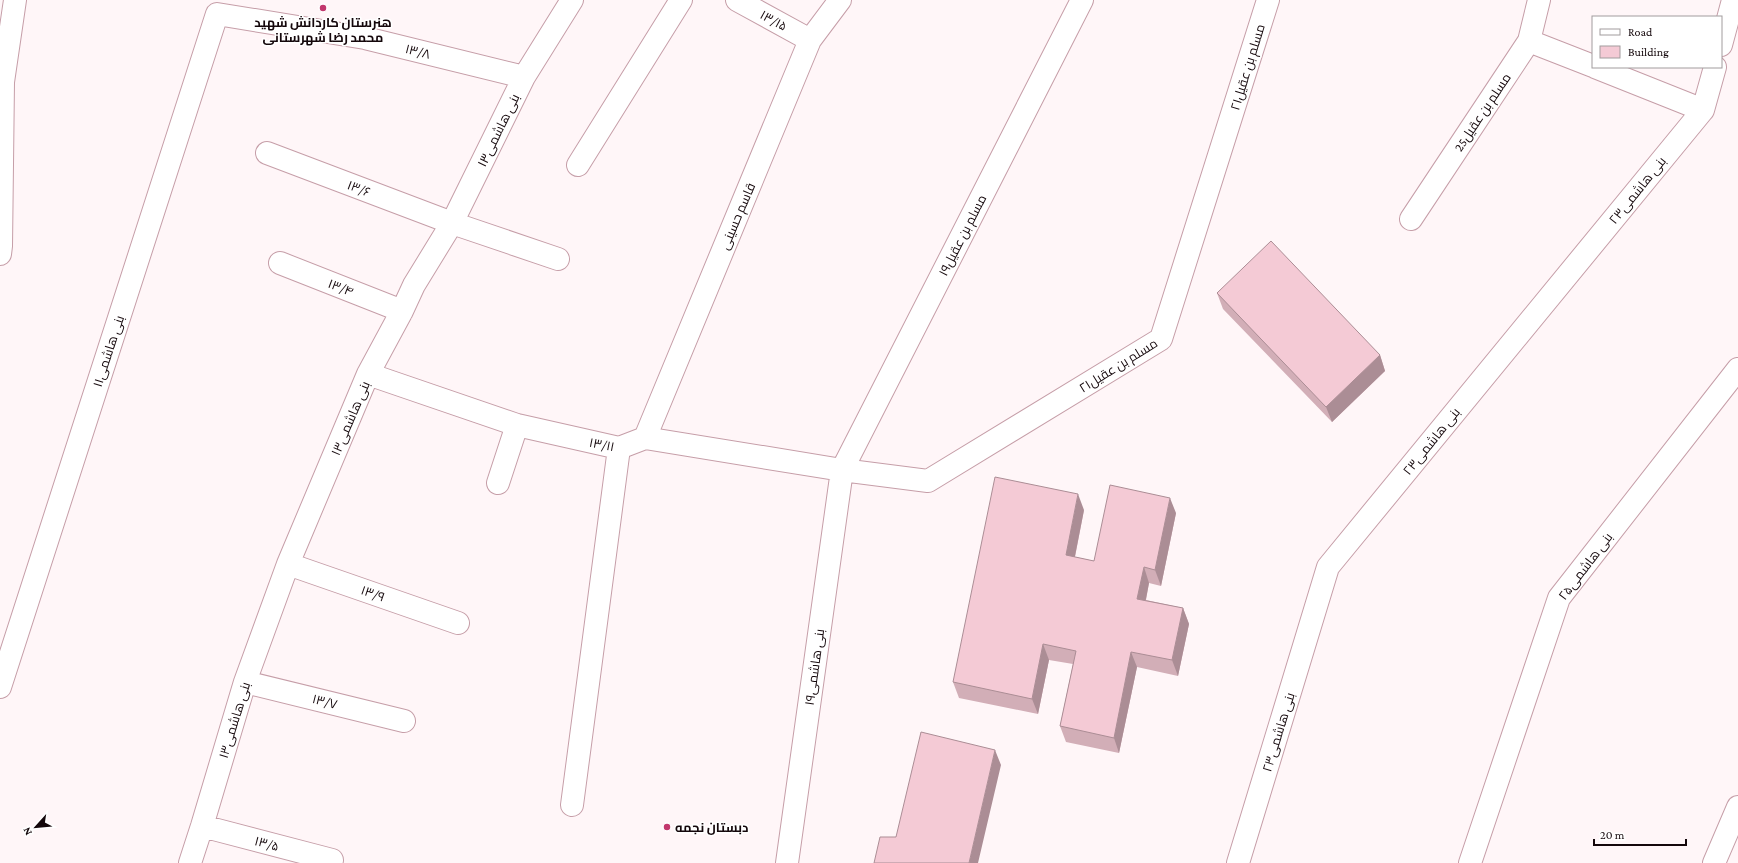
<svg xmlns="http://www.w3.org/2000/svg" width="1738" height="863" font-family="'Crimson Pro',Cairo,serif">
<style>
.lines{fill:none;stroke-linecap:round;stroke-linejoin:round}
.minor-casing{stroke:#c69ea8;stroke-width:24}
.minor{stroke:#fff;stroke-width:22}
.wall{fill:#d2aeb7}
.shaded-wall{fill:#ab8d95}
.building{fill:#f4cad5;stroke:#ab8d95}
.poi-dot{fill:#c2376d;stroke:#fff;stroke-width:1.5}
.labels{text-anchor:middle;stroke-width:3;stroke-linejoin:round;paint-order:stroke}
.street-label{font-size:13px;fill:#14070b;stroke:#fff}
.poi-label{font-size:13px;font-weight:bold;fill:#14070b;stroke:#fff}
</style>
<rect width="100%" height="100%" fill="#fff6f8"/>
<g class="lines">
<defs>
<path id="minor" d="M737,0L810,40
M1529,41L1593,66
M1721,45L1733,0
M1595,67L1703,110
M267,153L452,223L558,259
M578,165L681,0
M1411,219L1529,41L1539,0
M0,254L1,246L3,82L15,0
M280,263L402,311
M368,374L517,425L619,448L645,438L842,470L928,481L1161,339L1268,0
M645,438L810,40L840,0
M498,483L517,425
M288,564L458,623
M245,682L404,721
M0,687L217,14L365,38L524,77
M572,805L619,448
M202,826L332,860
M190,863L202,826L245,682L288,564L368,374L402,311L414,285L452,223L524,77L572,0
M787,863L842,470L1082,0
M1238,863L1328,567L1703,110L1715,67
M1470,863L1559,598L1738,369
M1714,863L1738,807"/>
</defs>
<use href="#minor" class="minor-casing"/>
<use href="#minor" class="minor"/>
</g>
<path class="wall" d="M1217,293L1380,355L1385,371L1332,422L1223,309Z
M1084,510L1075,557L1094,561L1176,513L1161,586L1149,583L1146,600L1183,608L1189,624L1178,676L1137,667L1119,753L1066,742L1060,726L1073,664L1049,660L1038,714L959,698L953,682Z"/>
<path class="shaded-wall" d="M1380,355L1385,371L1332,422L1326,407Z
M1078,494L1084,510L1072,571L1066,555Z
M1170,498L1176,513L1161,586L1155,570Z
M1144,567L1149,583L1143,614L1137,599Z
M1183,608L1189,624L1178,676L1172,660Z
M1043,644L1049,660L1038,714L1032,699Z
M1131,652L1137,667L1119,753L1114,738Z
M995,750L1001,765L978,863H969Z"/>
<path class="building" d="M1271,241L1380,355L1326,407L1217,293Z
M995,477L1078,494L1066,555L1094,561L1110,485L1170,498L1155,570L1144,567L1137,599L1183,608L1172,660L1131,652L1114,738L1060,726L1076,651L1043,644L1032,699L953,682Z
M921,732L995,750L969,863H874L880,837H896Z"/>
<g class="poi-dot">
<circle cx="323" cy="8" r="4"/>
<circle cx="667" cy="827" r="4"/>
</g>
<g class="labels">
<g class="street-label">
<text transform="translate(774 20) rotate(29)" y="5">۱۳/۱۵</text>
<text transform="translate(418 51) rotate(14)" y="5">۱۳/۸</text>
<text transform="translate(1247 67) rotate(-73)" y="5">مسلم بن عقیل۲۱</text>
<text transform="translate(1482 112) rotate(-56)" y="5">مسلم بن عقیل25</text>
<text transform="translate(498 130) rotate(-64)" y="5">بنی هاشمی۱۳</text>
<text transform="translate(359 188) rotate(21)" y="5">۱۳/۶</text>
<text transform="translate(1637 190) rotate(-51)" y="5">بنی هاشمی۲۳</text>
<text transform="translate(737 216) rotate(-67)" y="5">قاسم حسینی</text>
<text transform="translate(962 235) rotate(-63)" y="5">مسلم بن عقیل۱۹</text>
<text transform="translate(341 287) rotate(21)" y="5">۱۳/۴</text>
<text transform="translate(108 351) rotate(-72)" y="5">بنی هاشمی۱۱</text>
<text transform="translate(1118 365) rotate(-32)" y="5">مسلم بن عقیل۲۱</text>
<text transform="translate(350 418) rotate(-67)" y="5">بنی هاشمی۱۳</text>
<text transform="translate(1431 441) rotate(-51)" y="5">بنی هاشمی۲۳</text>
<text transform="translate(602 444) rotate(11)" y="5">۱۳/۱۱</text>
<text transform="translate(1585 566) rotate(-53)" y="5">بنی هاشمی۲۵</text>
<text transform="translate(373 593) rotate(19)" y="5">۱۳/۹</text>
<text transform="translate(814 667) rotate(-82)" y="5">بنی هاشمی۱۹</text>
<text transform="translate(325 701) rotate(14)" y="5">۱۳/۷</text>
<text transform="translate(234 720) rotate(-73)" y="5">بنی هاشمی۱۳</text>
<text transform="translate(1278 732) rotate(-73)" y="5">بنی هاشمی۲۳</text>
<text transform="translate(267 843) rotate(15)" y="5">۱۳/۵</text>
</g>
<g class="poi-label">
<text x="323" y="27">هنرستان کاردانش شهید<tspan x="323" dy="15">محمد رضا شهرستانی</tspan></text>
<text x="675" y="832" text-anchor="start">دبستان نجمه</text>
</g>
</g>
<rect x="1592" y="16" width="130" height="52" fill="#ffffff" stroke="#a19c9d"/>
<rect x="1600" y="29" width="20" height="6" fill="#ffffff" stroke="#a19c9d"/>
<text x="1628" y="36" font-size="12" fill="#14070b">Road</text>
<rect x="1600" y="46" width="20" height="12" fill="#f4cad5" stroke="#a19c9d"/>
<text x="1628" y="56" font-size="12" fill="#14070b">Building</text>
<g transform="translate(36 827) rotate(243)" stroke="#ffffff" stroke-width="3" paint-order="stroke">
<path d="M0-3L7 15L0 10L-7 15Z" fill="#14070b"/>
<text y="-6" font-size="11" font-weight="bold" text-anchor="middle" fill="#14070b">N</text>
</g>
<path d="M1594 839v6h92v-6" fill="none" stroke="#14070b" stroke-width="2"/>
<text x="1600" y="839" font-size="12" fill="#14070b" stroke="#ffffff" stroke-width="3" paint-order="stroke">20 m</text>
</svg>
